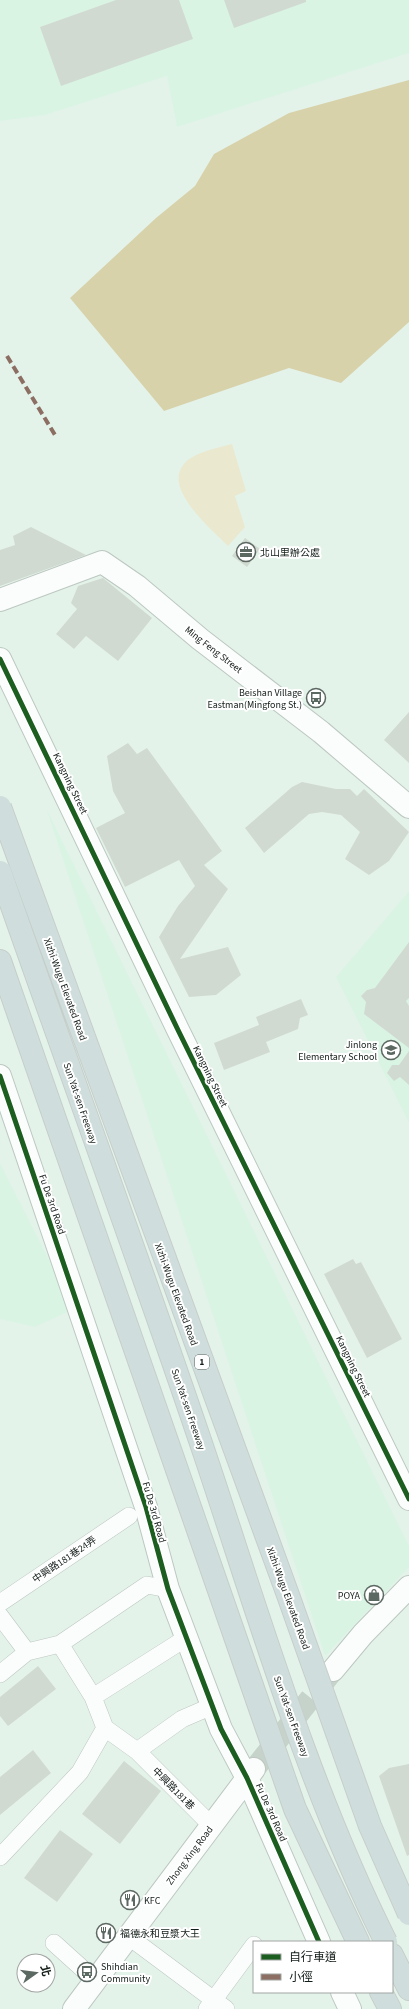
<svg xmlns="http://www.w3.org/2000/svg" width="409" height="2009" font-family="'Source Sans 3','Noto Sans TC',sans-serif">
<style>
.built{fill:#daf4e4}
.green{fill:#eae9cf}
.forest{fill:#d8d2ab}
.building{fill:#d1dad1}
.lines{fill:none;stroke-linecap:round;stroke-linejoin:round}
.secondary-tunnel{stroke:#c5d3ca;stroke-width:22;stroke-dasharray:22 11;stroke-linecap:butt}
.street-casing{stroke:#bcc8c1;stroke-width:18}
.secondary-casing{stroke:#bcc8c1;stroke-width:24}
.highway-casing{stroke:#c6ceca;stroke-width:24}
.street{stroke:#fbfdfc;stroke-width:17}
.secondary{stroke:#fbfdfc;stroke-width:22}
.highway{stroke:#cfdedc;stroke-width:22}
.highway-bridge-casing{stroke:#c6ceca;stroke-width:24;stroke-linecap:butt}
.highway-bridge{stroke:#cfdedc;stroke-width:22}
.quiet{stroke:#8d6e63;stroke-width:4;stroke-dasharray:8 4;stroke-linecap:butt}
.cycleway-casing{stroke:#fff;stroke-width:8}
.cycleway{stroke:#1b5e20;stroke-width:5}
.labels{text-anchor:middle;stroke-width:4;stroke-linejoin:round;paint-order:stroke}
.shield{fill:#fff;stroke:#5a615d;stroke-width:1}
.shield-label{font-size:9px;font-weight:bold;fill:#131d18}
.poi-label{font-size:10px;fill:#131d18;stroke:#fff;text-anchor:start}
.street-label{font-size:10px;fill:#131d18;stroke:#fff}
</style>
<rect width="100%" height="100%" fill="#e4f3ea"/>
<path class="built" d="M0,0H409V53L177,127L167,76L45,115L0,121Z
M46,808L409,1546V1567L325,1656Z
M409,891V1123L336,977Z
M0,1163L74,1309L35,1327L0,1319Z"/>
<path class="green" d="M232,444L246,491L235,496L245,527L228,546C212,530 162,488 184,464C194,452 217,448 232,444Z"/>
<path class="forest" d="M409,80V322L341,383L289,368L164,411L70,298L156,218L195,186L214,154L289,113Z"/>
<path class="building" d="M116,0H179L193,39L61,86L40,27Z
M224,0H306V2L234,28Z
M31,527L86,555L0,586V550L15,545L13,536Z
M245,538L260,549L247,567L232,556Z
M103,578L152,618L118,661L86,636L74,649L56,634L77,609L71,603L78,586Z
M409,712V763L384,740Z
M128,743L137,754L147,748L222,851L204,865L228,889L180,959L228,947L241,975L216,995L189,997L159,937L178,906L195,886L179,860L125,887L96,828L125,813L113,791L107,756Z
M302,782L336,789H350L357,796L364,789L409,832L389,861L369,875L345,859L360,832L341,815L322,812L309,814L264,853L245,828L292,787Z
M409,942V998L406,1001L409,1006V1048L364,1014L366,1002L361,996L367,990L375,988Z
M301,999L308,1015L300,1018L298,1029L266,1042L270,1052L224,1070L214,1043L259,1025L256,1017Z
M409,1051V1085L400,1077L394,1081L387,1073L392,1065H399Z
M353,1259L356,1264L361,1262L402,1339L367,1358L324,1274Z
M38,1666L56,1689L8,1726L0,1716V1697Z
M33,1750L51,1773L0,1815V1777Z
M124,1761L161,1791L120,1844L82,1814Z
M409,1764V1855L407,1856L379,1776L389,1768Z
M60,1830L93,1854L57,1902L24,1878Z"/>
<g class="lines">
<path class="secondary-tunnel" d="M256,1767L331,1673"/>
<defs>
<path id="street" d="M0,1603L129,1516
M0,1616L27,1652L60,1644L93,1697L105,1728
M60,1644L147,1585L168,1589
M0,1674L27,1652
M93,1697L186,1638
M105,1728L137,1751L182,1719L212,1706
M137,1751L211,1825
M0,1857L80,1772L105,1728
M128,1936L226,2009
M54,1943L95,1980
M207,2009L254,1945"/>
<path id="secondary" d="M0,600L102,562L137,586L200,639L321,732L409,807
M0,659L178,1030L409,1499
M0,1076L146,1507L168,1589L221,1729L247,1778L319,1942
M333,1670L363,1634L409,1587
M342,1992L350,2009
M74,2009L254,1769"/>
<path id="highway" d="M0,961L295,1809L358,1942
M392,1955L409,1989
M381,1992L390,2009"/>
</defs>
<use href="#street" class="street-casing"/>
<use href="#secondary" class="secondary-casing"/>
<use href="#highway" class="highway-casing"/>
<use href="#street" class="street"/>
<use href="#secondary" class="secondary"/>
<use href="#highway" class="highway"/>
<defs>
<path id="highway-bridge" d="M0,807L288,1595L370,1826L409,1914
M0,872C68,1066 139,1260 205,1455C260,1619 308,1786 386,1942"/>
</defs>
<use href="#highway-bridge" class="highway-bridge-casing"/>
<use href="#highway-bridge" class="highway-bridge"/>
<path class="quiet" d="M7,356L55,435"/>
<defs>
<path id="cycleway" d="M0,659L178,1030L409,1499
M0,1076L146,1507L168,1589L221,1729L247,1778L319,1942"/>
</defs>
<use href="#cycleway" class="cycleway-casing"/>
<use href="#cycleway" class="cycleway"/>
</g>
<defs>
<symbol id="office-ring" viewBox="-11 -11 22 22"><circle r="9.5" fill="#fff" stroke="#5c6862" stroke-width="1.5"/><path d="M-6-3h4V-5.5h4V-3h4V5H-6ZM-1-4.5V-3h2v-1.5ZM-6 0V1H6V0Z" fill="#5c6862"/></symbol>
<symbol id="bus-ring" viewBox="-11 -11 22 22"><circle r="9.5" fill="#fff" stroke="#5c6862" stroke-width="1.5"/><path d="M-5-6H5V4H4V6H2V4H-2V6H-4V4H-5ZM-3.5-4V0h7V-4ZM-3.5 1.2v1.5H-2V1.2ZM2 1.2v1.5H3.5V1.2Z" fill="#5c6862"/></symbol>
<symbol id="school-ring" viewBox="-11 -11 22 22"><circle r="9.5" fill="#fff" stroke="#5c6862" stroke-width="1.5"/><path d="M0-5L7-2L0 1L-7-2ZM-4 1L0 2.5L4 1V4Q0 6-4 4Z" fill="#5c6862"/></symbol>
<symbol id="shop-ring" viewBox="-11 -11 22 22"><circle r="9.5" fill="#fff" stroke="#5c6862" stroke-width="1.5"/><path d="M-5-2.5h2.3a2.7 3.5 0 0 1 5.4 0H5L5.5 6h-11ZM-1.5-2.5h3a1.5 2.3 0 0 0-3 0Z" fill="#5c6862"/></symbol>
<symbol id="restaurant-ring" viewBox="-11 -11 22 22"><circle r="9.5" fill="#fff" stroke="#5c6862" stroke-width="1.5"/><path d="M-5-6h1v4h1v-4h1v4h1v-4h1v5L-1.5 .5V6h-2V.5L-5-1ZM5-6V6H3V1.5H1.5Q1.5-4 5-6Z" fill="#5c6862"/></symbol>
</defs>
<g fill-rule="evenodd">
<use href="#office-ring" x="235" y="541" width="22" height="22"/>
<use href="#bus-ring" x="305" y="687" width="22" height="22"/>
<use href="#school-ring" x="380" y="1039" width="22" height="22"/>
<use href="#shop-ring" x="363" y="1584" width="22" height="22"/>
<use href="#restaurant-ring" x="119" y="1889" width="22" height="22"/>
<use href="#restaurant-ring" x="95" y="1922" width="22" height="22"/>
<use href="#bus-ring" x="76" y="1961" width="22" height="22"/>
</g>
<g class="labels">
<rect class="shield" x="195" y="1355" width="14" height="14" rx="3"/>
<g class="shield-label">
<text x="202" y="1365">1</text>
</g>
<g class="poi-label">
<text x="260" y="556">北山里辦公處</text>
<text x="302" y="696" text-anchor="end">Beishan Village<tspan x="302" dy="12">Eastman(Mingfong St.)</tspan></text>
<text x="377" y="1048" text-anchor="end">Jinlong<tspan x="377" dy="12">Elementary School</tspan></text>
<text x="360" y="1599" text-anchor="end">POYA</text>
<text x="144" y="1904">KFC</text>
<text x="120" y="1937">福德永和豆漿大王</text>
<text x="101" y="1970">Shihdian<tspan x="101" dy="12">Community</tspan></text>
</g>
<g class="street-label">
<text transform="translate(214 649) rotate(38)" y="4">Ming Feng Street</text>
<text transform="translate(71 783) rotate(64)" y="4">Kangning Street</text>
<text transform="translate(66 989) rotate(70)" y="4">Xizhi-Wugu Elevated Road</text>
<text transform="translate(211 1076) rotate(64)" y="4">Kangning Street</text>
<text transform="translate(81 1103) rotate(71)" y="4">Sun Yat-sen Freeway</text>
<text transform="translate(53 1204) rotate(71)" y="4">Fu De 3rd Road</text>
<text transform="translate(177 1294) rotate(70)" y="4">Xizhi-Wugu Elevated Road</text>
<text transform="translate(354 1366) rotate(64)" y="4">Kangning Street</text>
<text transform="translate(189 1409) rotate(71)" y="4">Sun Yat-sen Freeway</text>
<text transform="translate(155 1512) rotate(74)" y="4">Fu De 3rd Road</text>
<text transform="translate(64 1559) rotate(-34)" y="4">中興路181巷24弄</text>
<text transform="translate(289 1598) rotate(70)" y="4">Xizhi-Wugu Elevated Road</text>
<text transform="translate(292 1716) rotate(70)" y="4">Sun Yat-sen Freeway</text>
<text transform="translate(174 1788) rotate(45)" y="4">中興路181巷</text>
<text transform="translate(272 1812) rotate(66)" y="4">Fu De 3rd Road</text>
<text transform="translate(189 1855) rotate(-53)" y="4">Zhong Xing Road</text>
</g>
</g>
<rect x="253" y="1941" width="140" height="52" fill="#ffffff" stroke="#a1a5a3"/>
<rect x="261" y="1954" width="20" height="6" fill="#1b5e20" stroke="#a1a5a3"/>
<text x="289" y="1961" font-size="12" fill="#131d18">自行車道</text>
<rect x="261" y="1974" width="20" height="6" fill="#8d6e63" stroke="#a1a5a3"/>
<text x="289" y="1981" font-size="12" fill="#131d18">小徑</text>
<g transform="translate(36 1973) rotate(76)"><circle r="19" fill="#ffffff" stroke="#a1a5a3"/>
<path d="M0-3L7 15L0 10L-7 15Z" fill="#5c6862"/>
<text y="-6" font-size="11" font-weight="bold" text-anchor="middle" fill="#131d18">北</text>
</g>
</svg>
